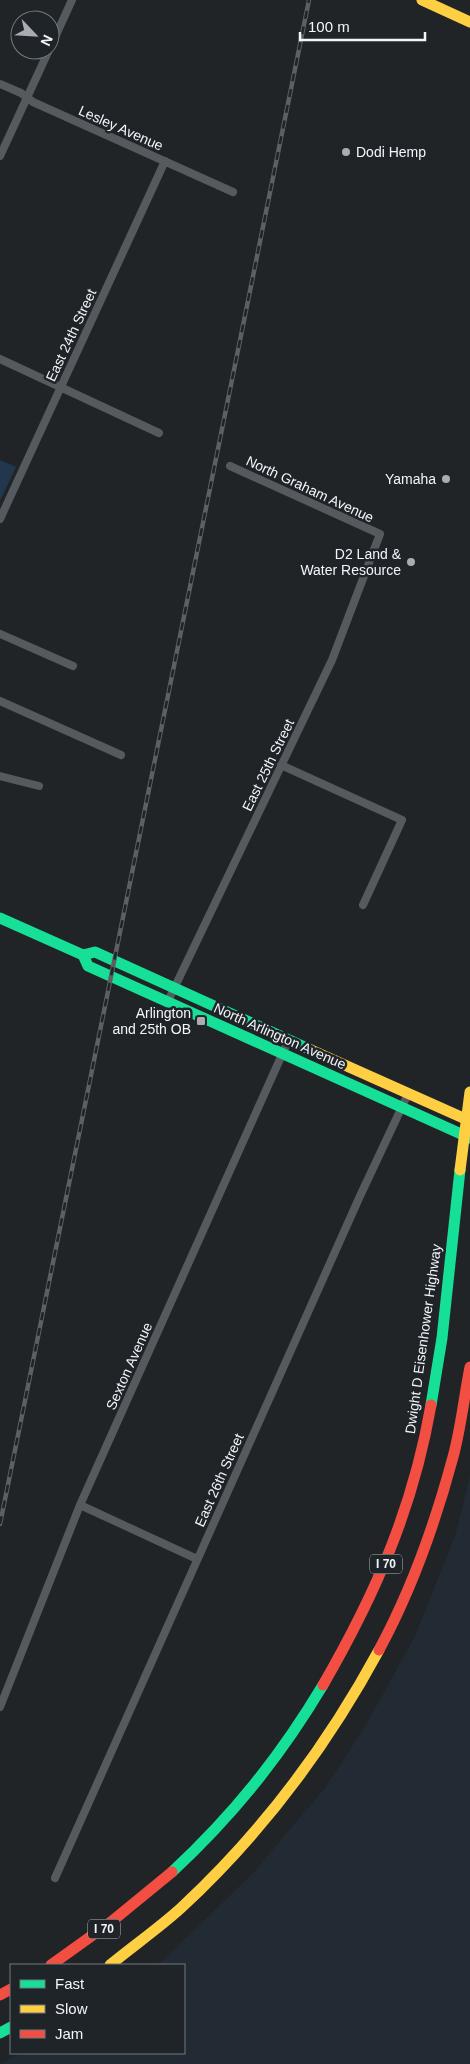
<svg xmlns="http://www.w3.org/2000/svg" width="470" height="2064" font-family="Helvetica,sans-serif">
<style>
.built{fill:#222a33}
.green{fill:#22374d}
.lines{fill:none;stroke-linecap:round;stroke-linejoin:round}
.street{stroke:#555a5f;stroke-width:8}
.fast{stroke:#16e098;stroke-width:11}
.slow{stroke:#ffcf43;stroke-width:11}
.jam{stroke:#f24e42;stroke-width:11}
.rail-casing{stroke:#5c6063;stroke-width:4.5}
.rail{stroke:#1f2429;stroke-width:2.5;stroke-dasharray:8;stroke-linecap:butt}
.slow-bridge{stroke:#ffcf43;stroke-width:11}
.poi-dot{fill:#a9acb0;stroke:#1f2429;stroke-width:2}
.labels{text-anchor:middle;stroke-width:5;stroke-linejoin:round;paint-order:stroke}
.shield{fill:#1f2429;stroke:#b3b6bb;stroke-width:1}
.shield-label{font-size:12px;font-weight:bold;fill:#f2f5f9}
.street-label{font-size:14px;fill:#f2f5f9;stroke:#1f2429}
.poi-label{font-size:14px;fill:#f2f5f9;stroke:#1f2429;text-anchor:end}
</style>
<rect width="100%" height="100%" fill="#212427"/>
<path class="built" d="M470,1476V2064H0L21,2053H184V1965H158L253,1873L325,1788L366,1725L415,1636L455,1536Z"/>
<path class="green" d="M0,460L16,467L0,501Z"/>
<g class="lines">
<path class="street" d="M50,48L72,0
M0,84L21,93L33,102L233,192
M0,156L49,50
M0,359L159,433
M0,519L165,161
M0,634L73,666
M0,701L121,755
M281,765L402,820L363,905
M0,776L39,786
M168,1001L332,660L380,534L230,466
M80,1505L197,1559
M0,1707L80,1505L289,1039
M55,1878L360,1196L408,1094"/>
<path class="fast" d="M0,918L83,955L95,952L311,1050
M83,955L88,966L470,1138
M431,1405L442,1338L460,1170
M172,1872C233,1815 280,1757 323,1685
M0,2033L11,2027"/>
<path class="slow" d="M422,0L470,22
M311,1050L470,1121
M110,1965C133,1946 159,1928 181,1908C263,1832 326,1748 379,1650"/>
<path class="jam" d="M379,1650C412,1589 435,1524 453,1457C461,1428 464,1397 470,1367
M323,1685C375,1595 413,1509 431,1405
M51,1965L111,1922L172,1872
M0,1995L11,1989"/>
<defs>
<path id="rail" d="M0,1524L309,0"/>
</defs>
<use href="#rail" class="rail-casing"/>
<use href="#rail" class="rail"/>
<path class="slow-bridge" d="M460,1170L470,1092"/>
</g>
<g class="poi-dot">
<circle cx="346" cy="152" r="5"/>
<circle cx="446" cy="479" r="5"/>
<circle cx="411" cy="562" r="5"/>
<rect x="196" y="1016" width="10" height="10" rx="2.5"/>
</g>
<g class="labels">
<g class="shield">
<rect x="370" y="1554.5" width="32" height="19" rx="4"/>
<rect x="88" y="1919.5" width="32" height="19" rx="4"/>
</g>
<g class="shield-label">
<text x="386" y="1568">I 70</text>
<text x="104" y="1933">I 70</text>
</g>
<g class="street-label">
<text transform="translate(121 128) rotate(24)" y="5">Lesley Avenue</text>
<text transform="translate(71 335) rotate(-65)" y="5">East 24th Street</text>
<text transform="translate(310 489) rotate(25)" y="5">North Graham Avenue</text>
<text transform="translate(268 765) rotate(-64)" y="5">East 25th Street</text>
<text transform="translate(280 1036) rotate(24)" y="5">North Arlington Avenue</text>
<text transform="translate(423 1339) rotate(-82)" y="5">Dwight D Eisenhower Highway</text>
<text transform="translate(129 1366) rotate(-66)" y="5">Sexton Avenue</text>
<text transform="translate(219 1480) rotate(-66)" y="5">East 26th Street</text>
</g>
<g class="poi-label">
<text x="356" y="157" text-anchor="start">Dodi Hemp</text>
<text x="436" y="484">Yamaha</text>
<text x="401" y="559">D2 Land &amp;<tspan x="401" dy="16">Water Resource</tspan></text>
<text x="191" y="1018">Arlington<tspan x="191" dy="16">and 25th OB</tspan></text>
</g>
</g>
<rect x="10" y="1964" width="175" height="90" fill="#1f2429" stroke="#73787c"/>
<rect x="20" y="1980" width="25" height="8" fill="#16e098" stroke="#73787c"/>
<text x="55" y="1989" font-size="15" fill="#f2f5f9">Fast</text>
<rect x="20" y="2005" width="25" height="8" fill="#ffcf43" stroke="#73787c"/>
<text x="55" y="2014" font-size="15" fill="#f2f5f9">Slow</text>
<rect x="20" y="2030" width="25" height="8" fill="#f24e42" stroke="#73787c"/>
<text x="55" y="2039" font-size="15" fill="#f2f5f9">Jam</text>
<g transform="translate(35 35) rotate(115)"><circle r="24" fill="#1f2429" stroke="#73787c"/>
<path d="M0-4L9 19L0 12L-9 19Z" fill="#a9acb0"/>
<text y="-8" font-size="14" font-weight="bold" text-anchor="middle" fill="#f2f5f9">N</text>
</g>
<path d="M300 32v8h125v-8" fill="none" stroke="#f2f5f9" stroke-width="2.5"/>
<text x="308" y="32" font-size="15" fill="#f2f5f9" stroke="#1f2429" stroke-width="4" paint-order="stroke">100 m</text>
</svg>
